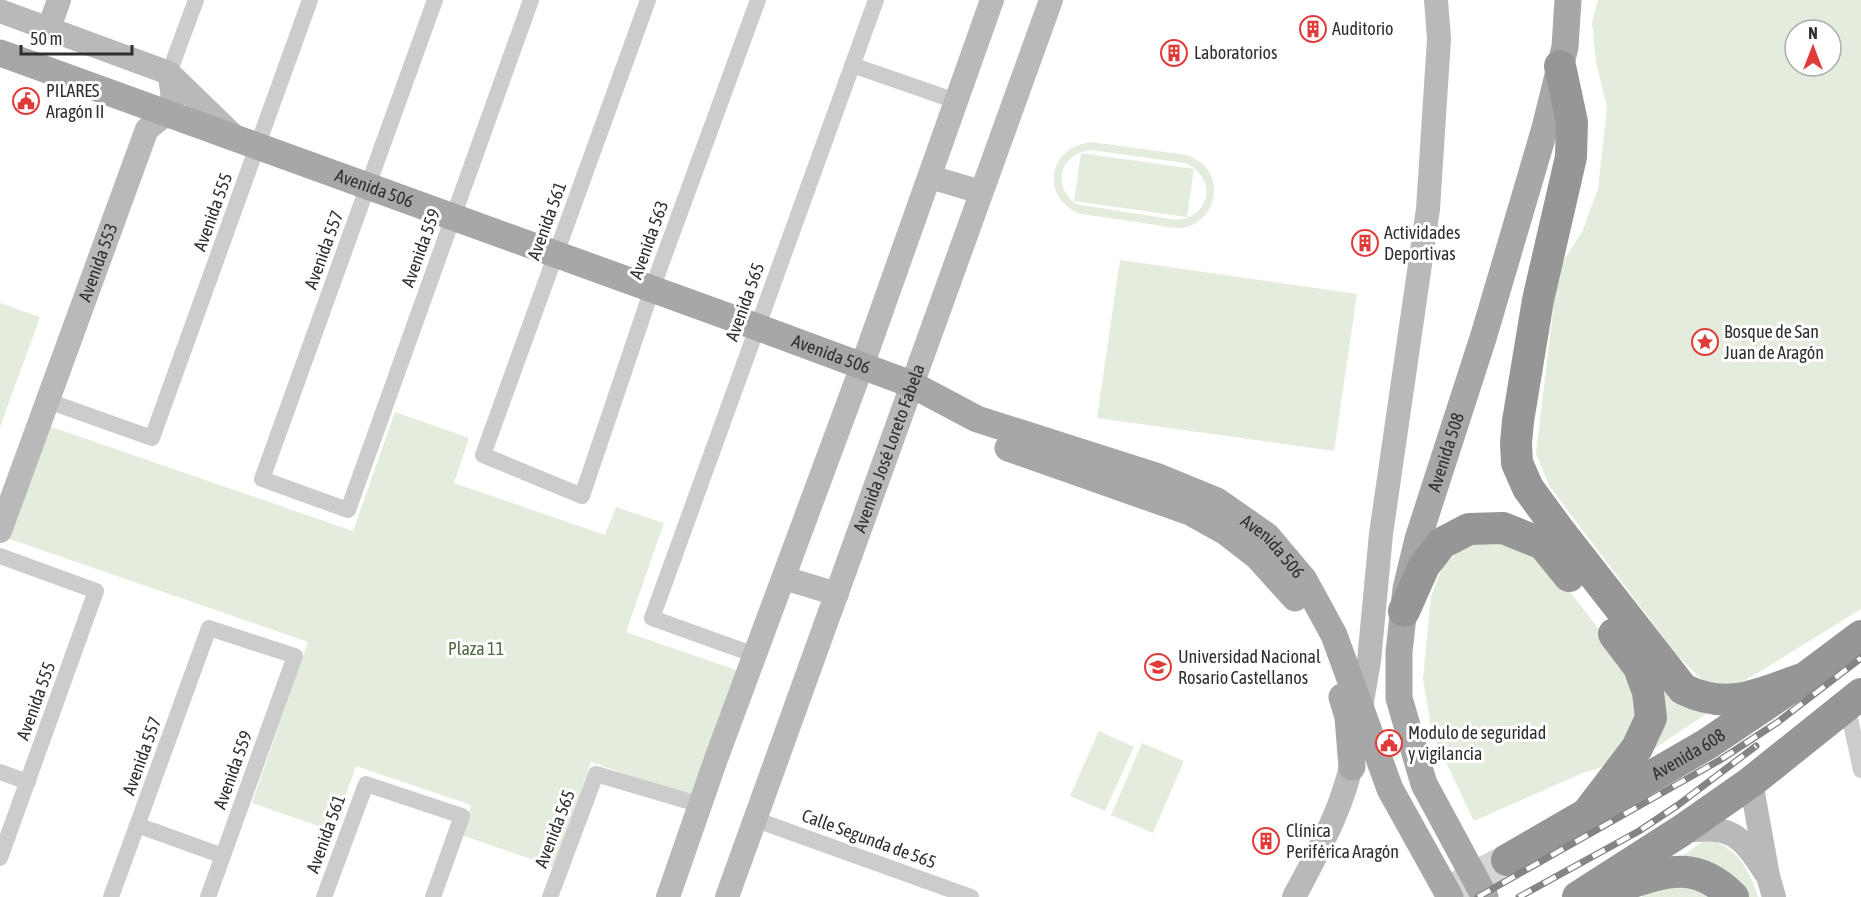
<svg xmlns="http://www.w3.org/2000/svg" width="1861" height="897" font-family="'Asap Condensed',sans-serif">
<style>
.green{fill:#e4ecde;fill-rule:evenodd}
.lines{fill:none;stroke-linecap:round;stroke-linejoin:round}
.highway-tunnel{stroke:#d5d5d5;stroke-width:32;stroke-dasharray:32 16;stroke-linecap:butt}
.street{stroke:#ccc;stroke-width:16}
.secondary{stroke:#b9b9b9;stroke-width:24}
.primary{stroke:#a7a7a7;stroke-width:27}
.highway{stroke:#969696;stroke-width:32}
.rail-casing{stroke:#848484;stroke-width:7}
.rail{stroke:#fff;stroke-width:4.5;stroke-dasharray:14;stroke-linecap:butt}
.labels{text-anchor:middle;stroke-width:6;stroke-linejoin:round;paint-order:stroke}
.poi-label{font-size:18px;fill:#2f2f2f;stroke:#fff;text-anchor:start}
.street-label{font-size:18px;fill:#2f2f2f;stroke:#fff}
.park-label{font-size:18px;fill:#4e6a3e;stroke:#fff}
</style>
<rect width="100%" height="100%" fill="#fff"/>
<path class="green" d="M1598,0H1861V609L1761,671L1741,682L1726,686L1703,681L1677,655L1550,487L1536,454L1558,269L1582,232L1598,189L1607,108L1596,62L1592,23ZM1795,30H1831V66H1795Z
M1091,142L1187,155C1202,161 1214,172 1214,189C1215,206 1203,223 1186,227C1175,230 1161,225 1150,224C1127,221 1104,217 1081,214C1040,199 1047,147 1091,142ZM1091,150L1185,163C1217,177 1212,216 1177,220L1076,204C1051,186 1060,153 1091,150Z
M1081,153L1194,169L1187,217L1074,201Z
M1120,260L1357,294L1334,451L1097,418Z
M0,303L40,317L0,427Z
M395,412L469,438L454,483L605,535L616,507L664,523L626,632L739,671L695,798L591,762L554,867L461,835L471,805L356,766L333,831L252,803L308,642L4,537L43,424L353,531Z
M1498,540L1533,550L1558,576L1634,675L1641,710L1626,745L1605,766L1583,773L1474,821L1432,733L1423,679L1431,596L1443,566L1467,544Z
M1671,688L1715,708L1648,753L1659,691Z
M1099,731L1134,747L1105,811L1070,796Z
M1142,743L1184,761L1153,833L1111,815Z
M1707,838C1738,850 1748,866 1758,897H1745L1680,858Z
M1676,883L1718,897H1641L1664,885Z"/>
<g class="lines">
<path class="highway-tunnel" d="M1439,897L1507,860"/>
<path class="street" d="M435,0L262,479L348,510L531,0
M648,0L483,455L582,496L652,289L758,0
M852,65L956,101
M169,73L196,0
M48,401L152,438L310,0
M0,556L96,591L0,858
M755,655L652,618L876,0
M1847,705L1861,770
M0,772L28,782
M754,819L971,897
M137,825L223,856
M111,897L209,628L295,656L208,897
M324,897L366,784L462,816L433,897
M550,897L596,774L701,805"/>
<g class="secondary">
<path d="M0,11L169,73L237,139"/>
<path d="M49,28L59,0"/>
<path d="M930,177L981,192"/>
<path id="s1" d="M0,531L147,129C175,108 176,108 169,73"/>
<path d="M784,578L837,594"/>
<path d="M1360,713L1369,661L1381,534L1428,209L1439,39L1436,0"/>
<path d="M1751,782L1768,876L1774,897"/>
<path d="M1681,831C1729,826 1739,831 1765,872"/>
<path d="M668,897L716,759L862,366L992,0"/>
<path id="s2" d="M727,897L1051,0"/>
<path d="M1294,897C1320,848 1346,803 1355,747"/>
</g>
<g class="primary">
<path id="s3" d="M0,53L757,327L911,384L977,419L1156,476L1217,501L1267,536L1304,580L1334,635L1390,789L1450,897"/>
<path d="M1008,448L1190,512L1226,532L1257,556L1295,598"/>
<path d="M1342,697L1348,717L1352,767"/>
<path id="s4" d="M1485,897L1424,784L1399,698V652L1406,589L1418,539L1484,335L1545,128L1565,47L1568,0"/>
</g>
<g class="highway">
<path d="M1560,66L1572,122L1571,157L1538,300L1518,421L1516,443L1517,463L1528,488L1558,529L1683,689C1730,712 1760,693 1805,678"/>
<path d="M1404,611L1424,566L1442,543L1469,529L1503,528L1543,544L1569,576"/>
<path d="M1586,815L1637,748L1651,718L1648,692L1639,667L1614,634"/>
<path id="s5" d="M1507,860L1707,744L1805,678L1861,636"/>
<path d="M1610,889C1659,875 1691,855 1733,897"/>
<path d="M1578,897L1681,831L1751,782L1861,694"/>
</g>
<defs>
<path id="rail" d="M1478,897L1720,760L1778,722L1861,658
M1519,897L1639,831L1678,805L1756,746"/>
</defs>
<use href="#rail" class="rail-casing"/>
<use href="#rail" class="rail"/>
</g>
<defs>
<symbol id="building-ring" viewBox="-11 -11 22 22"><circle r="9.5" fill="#fff" stroke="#e03b38" stroke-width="1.5"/><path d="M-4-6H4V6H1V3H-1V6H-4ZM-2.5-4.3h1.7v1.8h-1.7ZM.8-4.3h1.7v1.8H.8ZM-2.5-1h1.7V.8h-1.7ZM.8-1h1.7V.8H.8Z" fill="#e03b38"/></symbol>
<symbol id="civic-ring" viewBox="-11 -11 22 22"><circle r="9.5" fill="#fff" stroke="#e03b38" stroke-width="1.5"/><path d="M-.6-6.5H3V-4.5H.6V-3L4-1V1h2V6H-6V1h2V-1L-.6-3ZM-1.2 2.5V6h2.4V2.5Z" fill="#e03b38"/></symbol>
<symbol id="sight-ring" viewBox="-11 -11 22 22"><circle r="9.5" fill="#fff" stroke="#e03b38" stroke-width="1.5"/><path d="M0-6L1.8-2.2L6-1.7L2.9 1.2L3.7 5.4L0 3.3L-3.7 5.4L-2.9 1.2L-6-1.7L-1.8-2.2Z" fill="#e03b38"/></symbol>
<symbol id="university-ring" viewBox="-11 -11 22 22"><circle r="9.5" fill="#fff" stroke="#e03b38" stroke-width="1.5"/><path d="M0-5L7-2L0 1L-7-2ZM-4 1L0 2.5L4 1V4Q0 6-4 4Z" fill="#e03b38"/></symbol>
</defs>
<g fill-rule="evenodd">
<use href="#building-ring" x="1298" y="14" width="30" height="30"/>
<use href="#building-ring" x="1159" y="38" width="30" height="30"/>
<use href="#civic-ring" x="11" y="86" width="30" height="30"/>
<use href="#building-ring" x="1350" y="228" width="30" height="30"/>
<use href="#sight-ring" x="1690" y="327" width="30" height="30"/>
<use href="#university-ring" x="1143" y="652" width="30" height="30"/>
<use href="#civic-ring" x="1374" y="728" width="30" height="30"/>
<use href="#building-ring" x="1251" y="826" width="30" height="30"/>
</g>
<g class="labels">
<g class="poi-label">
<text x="1332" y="35">Auditorio</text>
<text x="1194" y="59">Laboratorios</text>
<text x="46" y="97">PILARES<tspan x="46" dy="21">Aragón II</tspan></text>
<text x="1384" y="239">Actividades<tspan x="1384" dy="21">Deportivas</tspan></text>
<text x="1724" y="338">Bosque de San<tspan x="1724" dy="21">Juan de Aragón</tspan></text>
<text x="1178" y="663">Universidad Nacional<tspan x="1178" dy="21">Rosario Castellanos</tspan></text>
<text x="1408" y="739">Modulo de seguridad<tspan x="1408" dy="21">y vigilancia</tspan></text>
<text x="1286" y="837">Clínica<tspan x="1286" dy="21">Periférica Aragón</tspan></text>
</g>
<g class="street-label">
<text dy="6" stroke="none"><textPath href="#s3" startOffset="398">Avenida 506</textPath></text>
<text transform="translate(213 212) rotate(-70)" y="6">Avenida 555</text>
<text transform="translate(547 221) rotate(-70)" y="6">Avenida 561</text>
<text transform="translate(649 240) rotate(-70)" y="6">Avenida 563</text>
<text transform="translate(421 248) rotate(-70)" y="6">Avenida 559</text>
<text transform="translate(324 250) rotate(-70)" y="6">Avenida 557</text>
<text dy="6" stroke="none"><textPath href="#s1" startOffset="286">Avenida 553</textPath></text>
<text transform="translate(745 302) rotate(-70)" y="6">Avenida 565</text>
<text dy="6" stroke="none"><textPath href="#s3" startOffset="884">Avenida 506</textPath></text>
<text dy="6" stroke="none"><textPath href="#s2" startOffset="477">Avenida José Loreto Fabela</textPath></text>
<text dy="6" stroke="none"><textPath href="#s4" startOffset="470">Avenida 508</textPath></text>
<text dy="6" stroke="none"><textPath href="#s3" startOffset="1370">Avenida 506</textPath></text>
<text transform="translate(36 701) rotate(-70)" y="6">Avenida 555</text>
<text dy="6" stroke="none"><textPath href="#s5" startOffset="210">Avenida 608</textPath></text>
<text transform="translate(142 756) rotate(-70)" y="6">Avenida 557</text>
<text transform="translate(233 770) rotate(-70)" y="6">Avenida 559</text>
<text transform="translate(555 829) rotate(-69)" y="6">Avenida 565</text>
<text transform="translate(326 834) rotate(-70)" y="6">Avenida 561</text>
<text transform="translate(869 839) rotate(20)" y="6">Calle Segunda de 565</text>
</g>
<g class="park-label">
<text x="476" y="655">Plaza 11</text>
</g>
</g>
<g transform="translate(1813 48)"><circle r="28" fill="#ffffff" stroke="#acacac" stroke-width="1.5"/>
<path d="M0-4.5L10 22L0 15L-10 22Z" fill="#e03b38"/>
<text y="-9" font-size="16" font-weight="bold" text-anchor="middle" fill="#2f2f2f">N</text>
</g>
<path d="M21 45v9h111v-9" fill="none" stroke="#2f2f2f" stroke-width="3"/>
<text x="30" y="45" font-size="18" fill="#2f2f2f" stroke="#ffffff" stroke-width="4.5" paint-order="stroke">50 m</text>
</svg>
